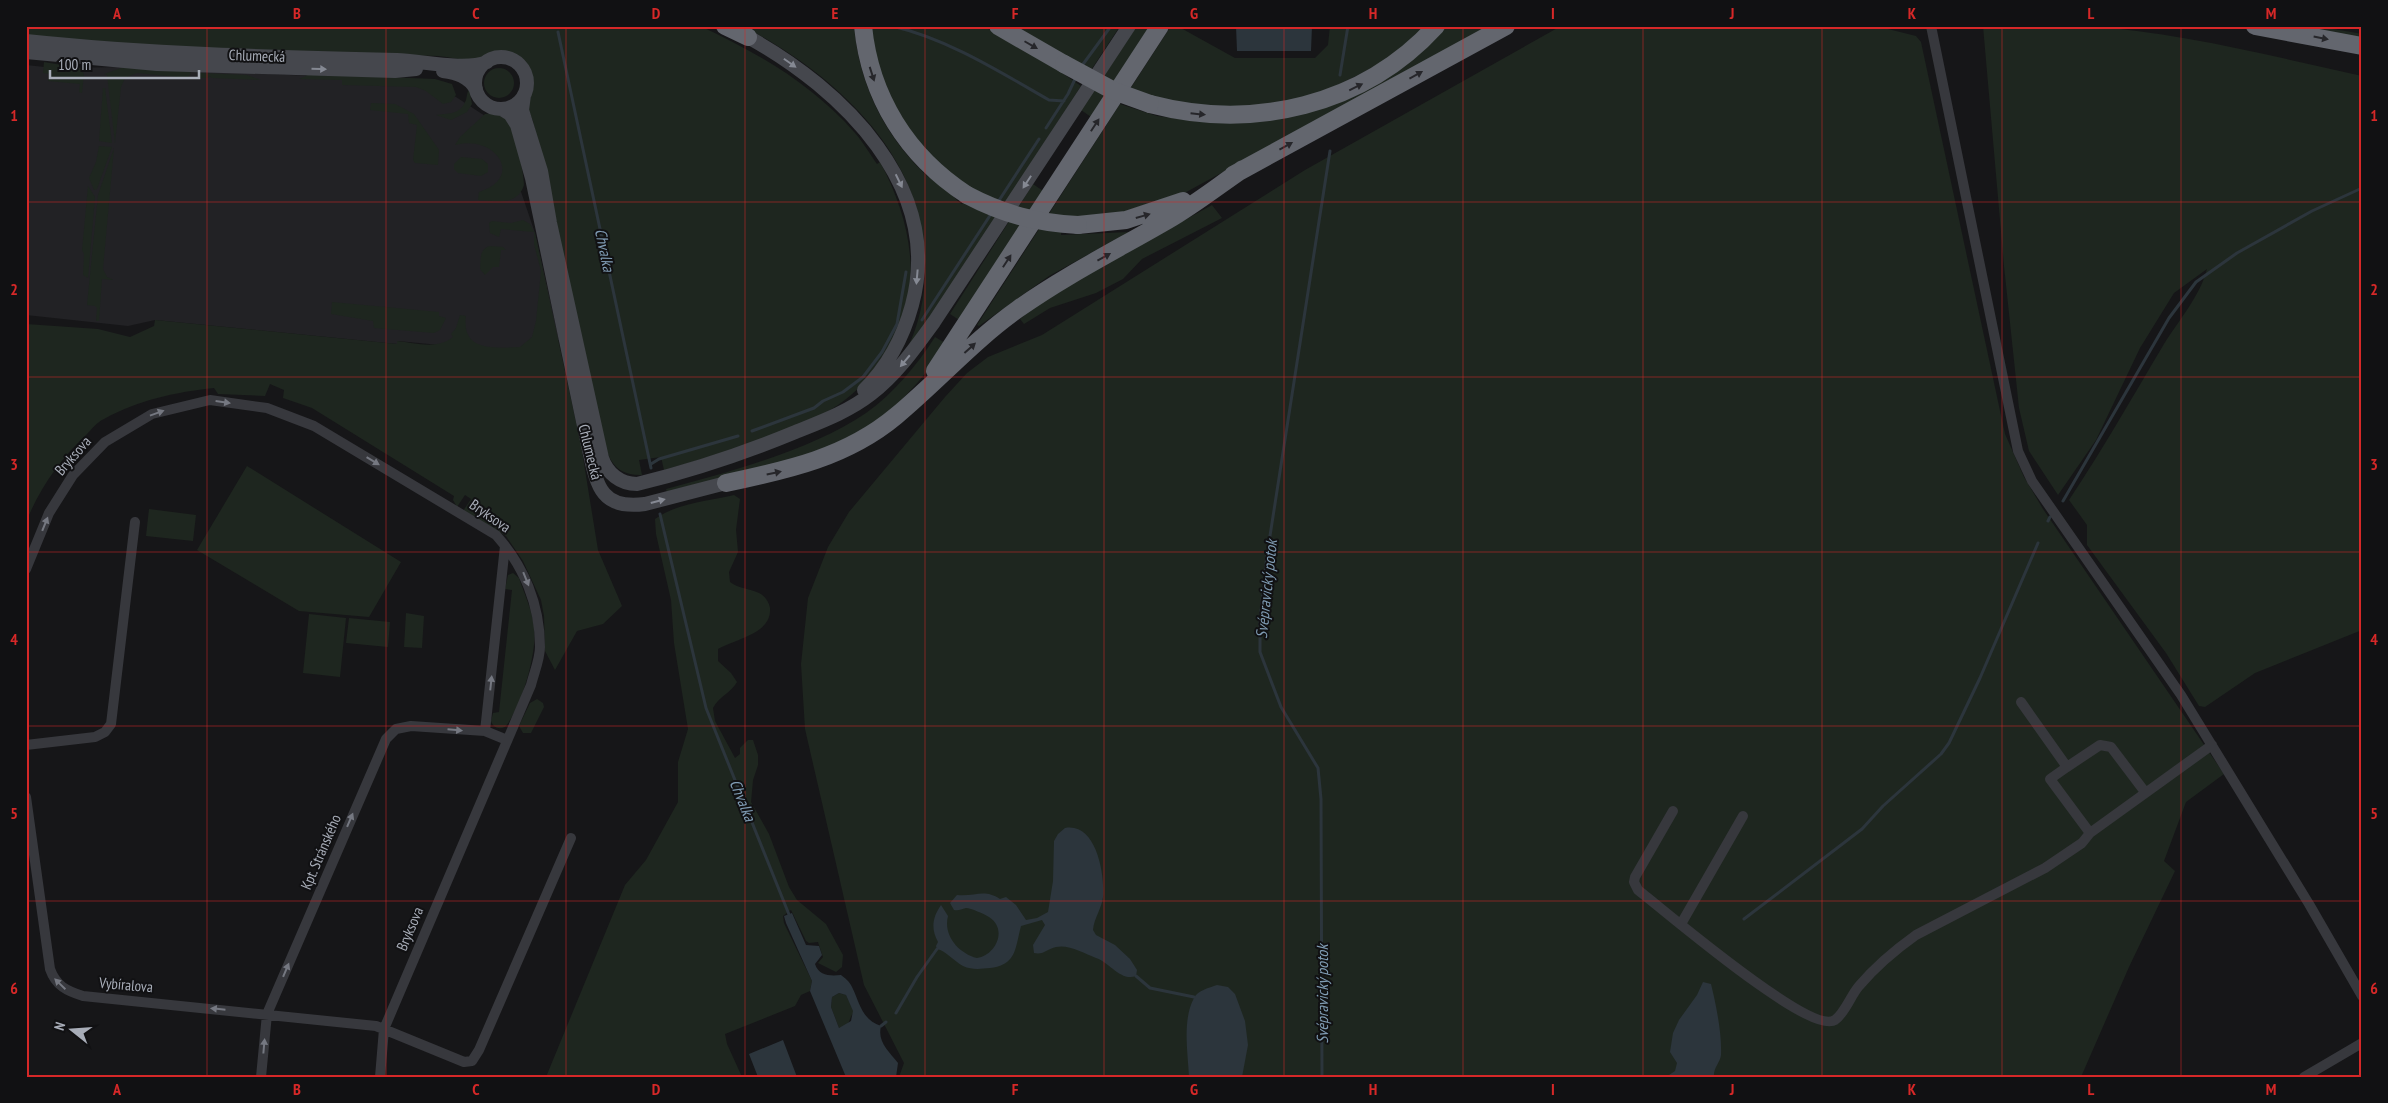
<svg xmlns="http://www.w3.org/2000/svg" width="2388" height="1103" font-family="'PT Sans Narrow',sans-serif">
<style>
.built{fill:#222225}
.green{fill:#1e261f}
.water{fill:#2c353c;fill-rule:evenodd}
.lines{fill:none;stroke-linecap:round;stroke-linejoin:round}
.stream{stroke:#2c353c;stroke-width:3}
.minor{stroke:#37383d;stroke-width:10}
.secondary{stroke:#45474d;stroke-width:14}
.motorway{stroke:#63666e;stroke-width:18}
.motorway-bridge{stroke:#63666e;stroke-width:18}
.oneway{fill:#26262a}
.oneway2{fill:#858993}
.oneway3{fill:#757881}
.grid{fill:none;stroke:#d62828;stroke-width:1;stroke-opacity:0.55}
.labels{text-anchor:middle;stroke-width:4;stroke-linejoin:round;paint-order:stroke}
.street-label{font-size:15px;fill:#a8adb8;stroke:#111113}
.water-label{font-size:16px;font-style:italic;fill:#7f9bb3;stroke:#111113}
.neatline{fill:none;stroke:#d62828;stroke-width:2}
.grid-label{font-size:16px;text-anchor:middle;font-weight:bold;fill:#d62828}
</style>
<rect width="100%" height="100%" fill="#161618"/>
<path class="built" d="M26,65L54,68L128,67L433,82L505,129L516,177L535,233L559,340L524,353L398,341L397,344L155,320L128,326L26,315Z"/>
<path class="green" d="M26,26H700C758,53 812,84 855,133C863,142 870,154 877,164L880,162C908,214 923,276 898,333C894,342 887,350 881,358C869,378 857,392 838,405C790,436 719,454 664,470L661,457L639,460L642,475C611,476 607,454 600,428L533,121C531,115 527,109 527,102C528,95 533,88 531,80C528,61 509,47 491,53C485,55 479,60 473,60C461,60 449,57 438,56L182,48L26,36Z
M743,26H854C859,83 883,133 924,173C932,181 947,188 954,197C957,200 957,201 962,204L971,188L961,183L922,149L887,95L868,26H983L1052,66L1081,86L929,321L907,349C920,323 926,292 925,264C924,153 834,74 743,26Z
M1011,26H1120L1091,70Z
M1137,26H1154L1094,119L1081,110Z
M1171,26L1179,27L1235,58H1315L1328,45L1330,26H1426L1384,62L1324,92L1258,108L1171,103L1130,89Z
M1445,26H1491L1179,196L1138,211L1062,218L1061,235L1129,232L1049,276L979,326L977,325L1120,104L1157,116L1203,122L1241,123L1279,119L1429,44Z
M1561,26H1876L1916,36L1921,42L2005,434L2024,477L2043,509L2224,774L2186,802L2164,861L2175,871L2129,967L2081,1077H899L904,1063L864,985L805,729L801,664L808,598L828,547L849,512L945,397L967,373L988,357L1042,335L1305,170Z
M1983,26C2017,26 2052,24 2086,26C2179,32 2271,56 2362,76V630L2255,673L2205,707L2199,706L2166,653L2087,545V525L2069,500C2103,449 2133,396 2164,344C2179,320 2200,296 2207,269L2174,293L2140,348L2096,440L2058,495L2029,451L2019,408L2004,266Z
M2289,26C2315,26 2337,29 2362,34V39Z
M44,62L80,68L84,74L82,93L79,92L80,84L48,81L49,74L43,73Z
M124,67L191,71L190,75L187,78L137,73L125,78L121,87L115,143L107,75L104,74Z
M484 83a15 15 0 1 1 30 0a15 15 0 1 1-30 0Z
M200,73L247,75L261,80L212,78L209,76L208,78H199Z
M310,74L435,79L452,84L456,95L451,102L443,104L426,91L416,87L342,85V80L299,79Z
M103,88H105L112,143L99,141Z
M469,89L472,104L467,112L451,120L436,115C447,113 460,116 466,100C467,96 467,92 469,89Z
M371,103L395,104L414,114L439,150L438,165L415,163L413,160L417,125L409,123L408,114L370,110Z
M485,114C493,113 501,114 507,120C515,130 524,172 524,185C518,206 495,201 478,200L479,192C525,178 496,134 455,145L460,137Z
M99,146L112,147L97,189L94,190L89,178L96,162Z
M114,148L103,269L107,277L114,280L102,279L99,321H96L97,308L95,306L87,305L98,195Z
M461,157L482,159L488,164V172L481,176L458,173L454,169V164Z
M1033,184L1046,193L962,322L950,314Z
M88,186L95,197L88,278L83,275L84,254L82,250Z
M1212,205L1222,218L1142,259L1123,279L1096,293L1050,308L1024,324L1020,319L1041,301L1063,287Z
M523,220L530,224L535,233L581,445L598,550L622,606L603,624L577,631L555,670L545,651L544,616L541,600L523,561L506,536L463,511L471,499L465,495L457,507L453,500L454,496L312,408L283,398L284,390L270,384L265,396L218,394L214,388C176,392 138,400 104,419C97,422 92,429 87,434C60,459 40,488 26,522V324L98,329L130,337L154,326L155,320L397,344V341C416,343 437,350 453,337L451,334L456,328L460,315L466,316C461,352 494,348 520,347L532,337L536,321L541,271L534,244V232L501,229L499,237L490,233L489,223L492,221L511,223Z
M490,246L503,247L506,250H501L499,267H493L485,275L480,269C481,259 479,249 490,246Z
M332,302L439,312V316L446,318L440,330L434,333L374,328L373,321L331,314Z
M935,337L947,344C927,373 906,399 878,420C821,461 734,473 667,492L666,489C727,473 814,449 866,413C894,393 917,365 935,337Z
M247,466L401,562L369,617L299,611L197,550Z
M734,495L740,499L736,530L738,552L729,572L730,582C739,589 749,588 759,593C765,596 769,602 770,608C772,634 735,639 718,649V661L731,673L737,682C731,693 719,696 713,708L715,721L735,758L740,754V748L748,740H753L758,755V765L753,780L751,802L769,834L789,887L797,900L826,924L843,955L842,967L836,972L818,963L823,957L818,942L809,943L806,941L791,910L783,916L784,923L812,981L810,991L801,995L795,1006L725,1034L727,1044L742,1077H546L625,885L646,860L678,802V762L688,729L674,643L671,600L656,534L655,519C677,503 708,501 734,495Z
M149,509L196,515L193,541L146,536Z
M513,573L519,578C524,593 532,610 534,626C538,651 521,709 505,727C498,730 493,727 491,721L493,713L499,712L512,590L505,589L508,575Z
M406,613L424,616L422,648L404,647Z
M309,614L346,618L340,677L303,673Z
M349,618L390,622L388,647L346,643Z
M537,699L543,703L544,707L531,733H523L519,726L530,703Z
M839,993L846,995L854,1012C847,1020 853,1024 839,1028L831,1007L832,997Z"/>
<path class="water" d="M1236,26H1312L1311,51H1237Z
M1065,828C1096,822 1105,874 1103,897C1102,908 1094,918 1093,930L1096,935L1115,945L1130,959L1137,970L1136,976C1121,982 1109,962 1096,958C1084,953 1068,944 1056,947C1047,949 1044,955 1034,953L1033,945L1045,925L1042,920L1021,926C1015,948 1017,965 990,968C980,969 972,970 963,966C954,961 946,951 937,949L936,946L938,942C931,929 932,918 941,905L948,916C943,935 958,953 977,958C996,955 1008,929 989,917C984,914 971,908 966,908C961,909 959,911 954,910L950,903L957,895C975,897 984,888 1000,899L1006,897L1016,905L1026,920L1037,918L1048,912L1053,881L1054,841L1058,834Z
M792,913L806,945L819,946L822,955L815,964C819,976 830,976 841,975C845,978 850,982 852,987C860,1003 861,1019 881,1026C877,1042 889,1051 898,1063L896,1077H846L810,991L812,981L786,923L784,916ZM839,993L846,995L853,1011L851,1021L839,1028L831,1007L832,997Z
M1703,982L1711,984C1716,1004 1722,1034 1721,1055C1720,1063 1713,1068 1714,1077H1666L1675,1071L1677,1063L1670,1052L1673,1033L1679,1020L1697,995Z
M1217,985L1228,987L1235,994L1245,1021L1248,1045L1242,1077H1189C1188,1053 1182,1020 1194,998C1198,990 1209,988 1217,985Z
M783,1040L797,1077H758L749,1054Z"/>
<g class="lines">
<path class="stream" d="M892,26C948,39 1000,72 1049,100L1064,101
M558,32L651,468
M1081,67L1111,26
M1340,75L1348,26
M1046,128L1068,94L1076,77
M998,202L1039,139
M922,320L991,214
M752,431L814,408L823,401L843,392L863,377L882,352L897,324L906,272
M651,464L659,459L738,436
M2063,501L2169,318L2196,282L2237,253L2312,211L2362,188
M660,514L706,708L790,917
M2048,521L2050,517
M1744,919L1862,829L1883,806L1941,754L1949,743L1980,678L2038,543
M1136,976L1150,988L1194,997
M896,1013L917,977L937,949
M881,1026L886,1022
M1322,1077L1321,799L1318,768L1281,707L1260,652V621L1267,555L1330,151"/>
<path class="minor" d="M1931,26L2018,451L2032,481L2181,695L2309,904L2362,996
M26,569L49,513L73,475L105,442L152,414L210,400L267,408L314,426L496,535C524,566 540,605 540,647C540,659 534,673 531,685L384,1029L380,1077
M2021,702L2067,767L2050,779L2090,833
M485,731L505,546
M26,745L95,737L105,732L111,724L135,522
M2067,767L2100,745L2111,747L2145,792
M26,797L50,969C56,986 67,991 83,996L376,1026L464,1062L472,1061L479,1050L571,838
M1673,811L1635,877L1634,882L1638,890C1664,910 1810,1036 1835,1020C1845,1013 1851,995 1859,986C1876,966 1895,950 1916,935L2045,868L2082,843L2090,833L2212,745
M1681,924L1743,816
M261,1077L267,1014L386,739L396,729L411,726L485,731L507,740
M2304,1077L2362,1043"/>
<path class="secondary" d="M748,37C842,89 944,187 912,305C903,338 888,366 864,390
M26,41C150,54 273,57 397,60C422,61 465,71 487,62
M26,52L157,64L395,71L416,69
M475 83a26 26 0 1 1 52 0a26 26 0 1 1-52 0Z
M443,71C457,73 468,76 476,89
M524,95L522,110L541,171L550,223L602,458C607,473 620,484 637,484C690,471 742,454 793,433C820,422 848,412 871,394C897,374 915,348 934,322L1129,26
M502,109L510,114L517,125L532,178L589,450C597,486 601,510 645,504L726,483"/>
<path class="motorway" d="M725,26L748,37
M863,26C870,97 907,156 967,195
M998,26L1064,64
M2255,26L2362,46
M1150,104C1253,131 1363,106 1436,26
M1233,175L1506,26
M1078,225L1126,220L1183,201
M935,371L1160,26
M726,483C788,470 847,457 896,416C938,381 974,340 1018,309C1066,275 1118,249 1168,220C1194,205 1218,186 1243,169"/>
<path class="motorway-bridge" d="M1064,64L1114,91L1150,104
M967,195C1003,214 1037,223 1078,225"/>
</g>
<defs><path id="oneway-solid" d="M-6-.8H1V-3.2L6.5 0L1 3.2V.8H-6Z" transform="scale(1.25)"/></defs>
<g class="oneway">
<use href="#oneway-solid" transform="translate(2321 38) rotate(11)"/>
<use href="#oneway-solid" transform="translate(1031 45) rotate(30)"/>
<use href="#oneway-solid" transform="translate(872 74) rotate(72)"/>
<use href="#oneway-solid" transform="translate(1416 75) rotate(-29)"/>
<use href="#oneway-solid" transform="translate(1356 87) rotate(-26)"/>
<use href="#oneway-solid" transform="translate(1198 114) rotate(6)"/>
<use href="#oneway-solid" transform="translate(1095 125) rotate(-57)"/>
<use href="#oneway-solid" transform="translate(1286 146) rotate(-29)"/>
<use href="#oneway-solid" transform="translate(1143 216) rotate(-16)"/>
<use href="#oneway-solid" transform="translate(1104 257) rotate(-29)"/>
<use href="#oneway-solid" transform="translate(1007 261) rotate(-57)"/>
<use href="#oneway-solid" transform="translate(970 348) rotate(-42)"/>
<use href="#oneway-solid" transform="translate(774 473) rotate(-12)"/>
</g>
<g class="oneway2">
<use href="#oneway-solid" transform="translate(790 63) rotate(35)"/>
<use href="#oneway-solid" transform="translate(319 69) rotate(2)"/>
<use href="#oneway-solid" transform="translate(899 181) rotate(64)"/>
<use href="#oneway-solid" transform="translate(1027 182) rotate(123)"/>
<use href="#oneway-solid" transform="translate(917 277) rotate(95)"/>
<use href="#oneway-solid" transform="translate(905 361) rotate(130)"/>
<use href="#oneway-solid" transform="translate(658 501) rotate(-15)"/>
</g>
<g class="oneway3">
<use href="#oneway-solid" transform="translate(223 402) rotate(8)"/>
<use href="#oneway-solid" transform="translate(157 413) rotate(-20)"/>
<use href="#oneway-solid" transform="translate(373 461) rotate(31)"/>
<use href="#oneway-solid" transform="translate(45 524) rotate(-68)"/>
<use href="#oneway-solid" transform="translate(526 579) rotate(68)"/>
<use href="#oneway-solid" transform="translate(491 683) rotate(-84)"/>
<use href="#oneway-solid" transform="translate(455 730) rotate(5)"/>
<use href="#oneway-solid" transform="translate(350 820) rotate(-67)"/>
<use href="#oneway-solid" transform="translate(286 970) rotate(-67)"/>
<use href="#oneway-solid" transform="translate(60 984) rotate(-136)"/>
<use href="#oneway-solid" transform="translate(218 1009) rotate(-174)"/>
<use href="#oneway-solid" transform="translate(264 1046) rotate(-85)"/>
</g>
<path class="grid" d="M207,26V1077M386,26V1077M566,26V1077M745,26V1077M925,26V1077M1104,26V1077M1284,26V1077M1463,26V1077M1643,26V1077M1822,26V1077M2002,26V1077M2181,26V1077M26,202H2362M26,377H2362M26,552H2362M26,726H2362M26,901H2362"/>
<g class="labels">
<g class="street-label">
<text transform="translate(257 56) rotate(2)" y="5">Chlumecká</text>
<text transform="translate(590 452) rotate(76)" y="5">Chlumecká</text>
<text transform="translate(73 456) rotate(-49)" y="5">Bryksova</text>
<text transform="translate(490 516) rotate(35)" y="5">Bryksova</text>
<text transform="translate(321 852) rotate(-67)" y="5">Kpt. Stránského</text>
<text transform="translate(410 929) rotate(-67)" y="5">Bryksova</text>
<text transform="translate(126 985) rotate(5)" y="5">Vybíralova</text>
</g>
<g class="water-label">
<text transform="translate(605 250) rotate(78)" y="6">Chvalka</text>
<text transform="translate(1266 589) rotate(-84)" y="6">Svépravický potok</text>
<text transform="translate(743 800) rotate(68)" y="6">Chvalka</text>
<text transform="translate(1322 994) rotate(-90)" y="6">Svépravický potok</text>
</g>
</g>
<rect width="2388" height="1103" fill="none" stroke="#111113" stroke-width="55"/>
<g transform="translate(72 1030) rotate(287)" stroke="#111113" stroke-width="4" paint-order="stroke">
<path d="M0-4L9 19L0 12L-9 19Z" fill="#a8adb8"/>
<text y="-8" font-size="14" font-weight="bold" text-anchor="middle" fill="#a8adb8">N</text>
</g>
<path d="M50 70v8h149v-8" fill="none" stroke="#a8adb8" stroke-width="2.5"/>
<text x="58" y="70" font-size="15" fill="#a8adb8" stroke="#111113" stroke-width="4" paint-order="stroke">100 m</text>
<rect x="28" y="28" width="2332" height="1048" class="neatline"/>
<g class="grid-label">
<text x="117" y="19">A</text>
<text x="297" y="19">B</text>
<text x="476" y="19">C</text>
<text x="656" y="19">D</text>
<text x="835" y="19">E</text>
<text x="1015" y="19">F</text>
<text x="1194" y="19">G</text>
<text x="1373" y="19">H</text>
<text x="1553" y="19">I</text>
<text x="1732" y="19">J</text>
<text x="1912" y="19">K</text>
<text x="2091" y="19">L</text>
<text x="2271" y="19">M</text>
<text x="14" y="121">1</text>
<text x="2374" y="121">1</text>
<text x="14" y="295">2</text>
<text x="2374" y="295">2</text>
<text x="14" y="470">3</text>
<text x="2374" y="470">3</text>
<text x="14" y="645">4</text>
<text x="2374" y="645">4</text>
<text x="14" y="819">5</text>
<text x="2374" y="819">5</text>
<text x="14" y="994">6</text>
<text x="2374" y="994">6</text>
<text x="117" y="1095">A</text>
<text x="297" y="1095">B</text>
<text x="476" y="1095">C</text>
<text x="656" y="1095">D</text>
<text x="835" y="1095">E</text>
<text x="1015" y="1095">F</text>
<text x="1194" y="1095">G</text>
<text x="1373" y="1095">H</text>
<text x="1553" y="1095">I</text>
<text x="1732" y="1095">J</text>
<text x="1912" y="1095">K</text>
<text x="2091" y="1095">L</text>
<text x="2271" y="1095">M</text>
</g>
</svg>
